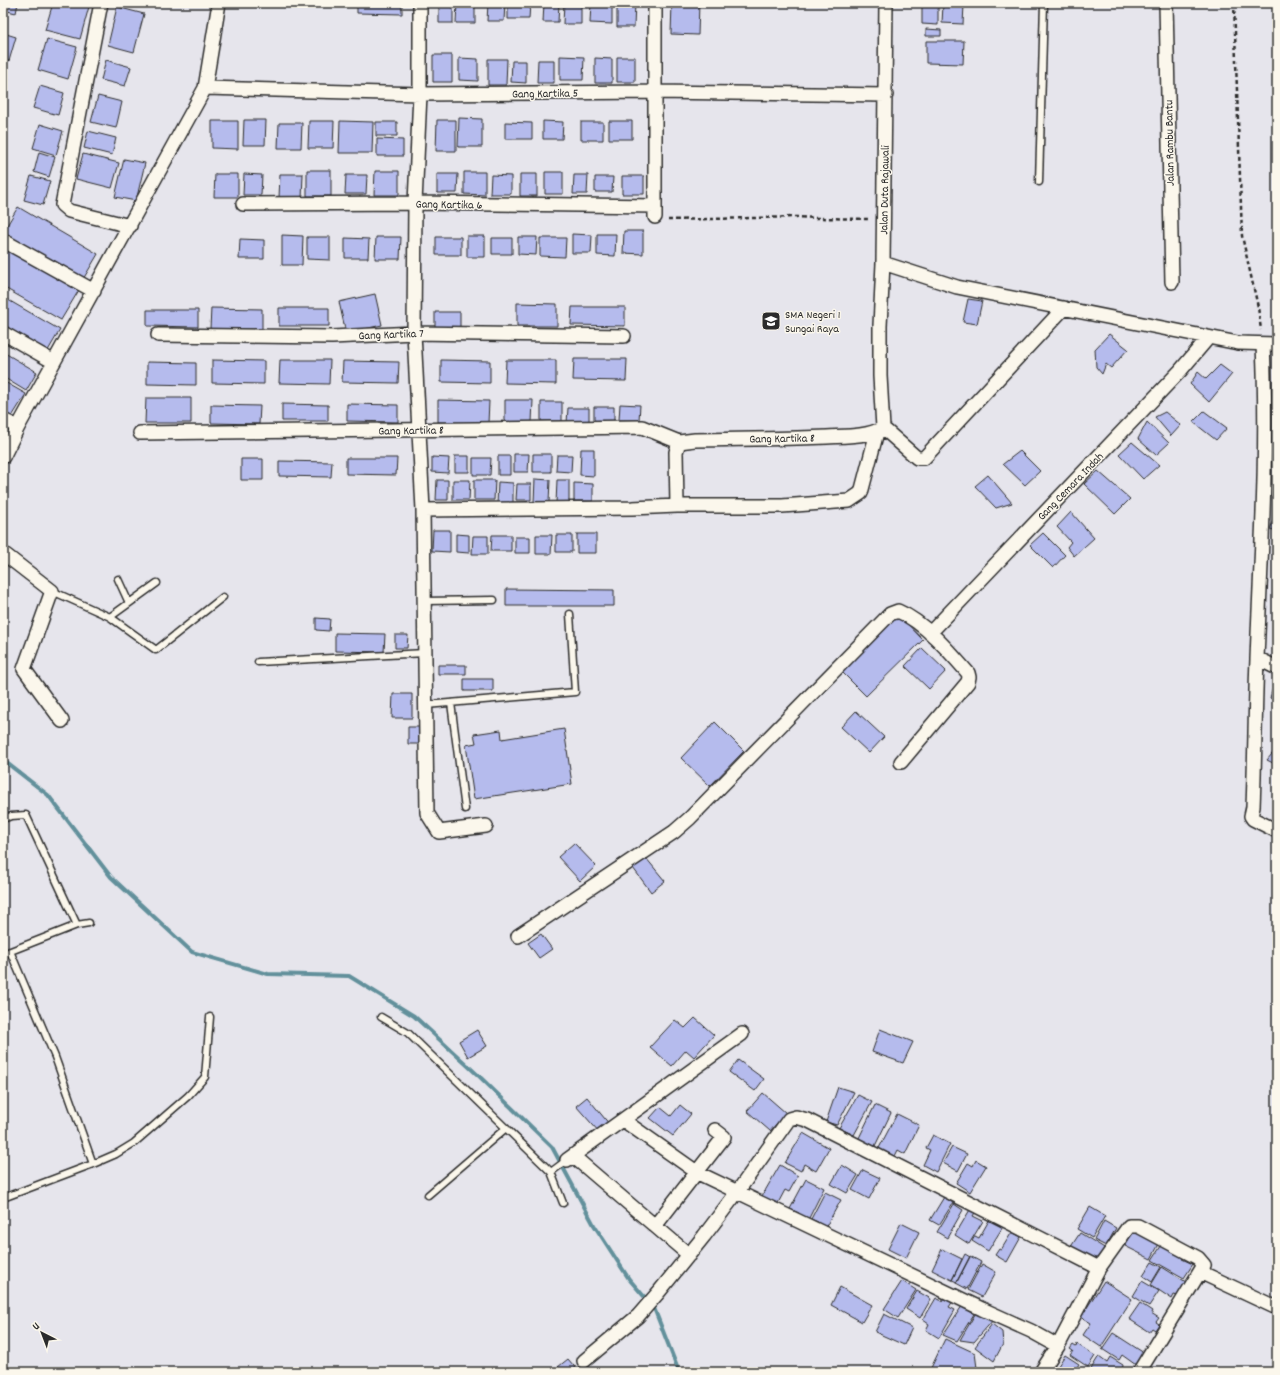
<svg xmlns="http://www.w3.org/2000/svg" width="1280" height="1375" font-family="Dekko,sans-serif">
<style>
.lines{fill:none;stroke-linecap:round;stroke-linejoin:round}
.stream{stroke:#62909b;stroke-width:4}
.building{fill:#b5bbed;stroke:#2b2b2b}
.lane-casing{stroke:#2b2b2b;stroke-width:9}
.street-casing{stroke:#2b2b2b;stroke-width:16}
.path{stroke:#2b2b2b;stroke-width:2.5;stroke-dasharray:4 3;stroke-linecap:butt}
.lane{stroke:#fbf7ec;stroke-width:6}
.street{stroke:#fbf7ec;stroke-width:13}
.labels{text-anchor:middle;stroke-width:3;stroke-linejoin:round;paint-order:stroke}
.street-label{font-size:12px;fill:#2b2b2b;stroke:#fbf7ec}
.poi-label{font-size:12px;fill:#2b2b2b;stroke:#fbf7ec;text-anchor:start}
</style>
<rect width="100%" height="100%" fill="#e6e5ec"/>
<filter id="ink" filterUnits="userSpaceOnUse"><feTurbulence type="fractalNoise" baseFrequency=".025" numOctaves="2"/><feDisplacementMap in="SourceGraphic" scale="8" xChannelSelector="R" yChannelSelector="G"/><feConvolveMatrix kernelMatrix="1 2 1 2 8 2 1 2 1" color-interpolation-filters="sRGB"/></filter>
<g filter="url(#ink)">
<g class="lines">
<path class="stream" d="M3,760L48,795L111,877L192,952L268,974L349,976L414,1016L480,1077L552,1147L594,1225L629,1279L654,1308L679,1372"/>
</g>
<path class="building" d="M3,3H18L16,13L3,10Z
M53,3H90L80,39L45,30Z
M357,3H402V14L357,13Z
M439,3H453V23H439Z
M457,3H475V23H456Z
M488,3H505L504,21H487Z
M508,3H530L529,19H508Z
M544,3H559L558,22H543Z
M564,3H581V24H563Z
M591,3H612V24L590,23Z
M617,3H635L634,27H617Z
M672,3H699L698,35L671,34Z
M943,5H964L963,24L942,23Z
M922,6H938V25L922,24Z
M117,7L144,14L134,52L108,45Z
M926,29L941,30V36H926Z
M3,33L16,37L9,61L3,60Z
M47,39L77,47L68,79L38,70Z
M926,41H964L963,64L926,63Z
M433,55H452V82H433Z
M560,56L584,57L583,80H560Z
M617,57H635V82H617Z
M459,58L478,59V81L459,80Z
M595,58L612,59V83H595Z
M488,59H507L506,85H488Z
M106,60L131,67L125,86L101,80Z
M538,60H554V83H537Z
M512,61H526V83L511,82Z
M3,76L9,78L5,93L3,92Z
M40,86L64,93L58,115L33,108Z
M98,96L122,102L116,128L91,122Z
M459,118L482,119V147H458Z
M244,120H266L265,145H243Z
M437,120H456V151H436Z
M212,121H238V149L212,148Z
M309,121H334L333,148H308Z
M340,121L373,122L372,153H339Z
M543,121L563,122L562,139H543Z
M609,121H632V139H609Z
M376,122H397V136H376Z
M505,122L532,123V139H505Z
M581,122H603V140H581Z
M279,123H302L301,148H278Z
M40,124L63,131L56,155L33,148Z
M88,131L116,138L112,155L84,148Z
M377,139L403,140V156H377Z
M39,152L55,157L49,177L34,172Z
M83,154L119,163L112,188L76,179Z
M124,159L145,163L136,201L115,197Z
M307,170H331V196H307Z
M375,171H399V195H374Z
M464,172H485V195L464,194Z
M545,172H563V194H545Z
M215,174H238V197H214Z
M244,174L262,175L261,195H243Z
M280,174H303L302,199L279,198Z
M437,174H458L457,193H437Z
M520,174H537V196H520Z
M346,175H367L366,194H345Z
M491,175L511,176V194H490Z
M574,175H588L587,194H573Z
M31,176L50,181L43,205L24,200Z
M622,176H644V194H622Z
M595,177H613L612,192H595Z
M18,207L98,254L82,281L3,235V232Z
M624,231H643V254L623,253Z
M572,234L592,235L591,253H572Z
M597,234H616L615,256L597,255Z
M282,235L303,236L302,265H282Z
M467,236H485V257H467Z
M307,237H330V260L307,259Z
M376,237H401L400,259H375Z
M436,237H461V255H436Z
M518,237H537L536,255L518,254Z
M345,238L369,239L368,258H345Z
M492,238H512V254H492Z
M540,238H566L565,257L540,256Z
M240,239L264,240V259H239Z
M3,246L79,290L61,320L3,287Z
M375,294L382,325L346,333L339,302Z
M3,297L60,330L46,354L3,329Z
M968,299L982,301L977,324L963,322Z
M517,303L557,304V326H517Z
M572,307H625V326L571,325Z
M211,308L262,309V329H210Z
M279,308H329V326H279Z
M147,310H198V327L147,326Z
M435,312H460V328H435Z
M1109,334L1128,349L1111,368L1106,364L1102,374L1096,367L1095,349Z
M3,352L37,372L26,391L3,377Z
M574,359H627L626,381L573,380Z
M212,360L264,361V384L212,383Z
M280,360H330L329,384L279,383Z
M441,360L490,361V383L441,382Z
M506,360H556V384L505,383Z
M343,361L399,362L398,383L342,382Z
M147,362L196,363V385L147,384Z
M1220,365L1232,374L1209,402L1190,384L1198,372L1206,379Z
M3,381L26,394L11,418L3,413Z
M146,398H191V423H145Z
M438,400L489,401L488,423L438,422Z
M505,400H533L532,422H505Z
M541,402H562V421H541Z
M282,404L328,405V421H282Z
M347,404L398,405V422L347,421Z
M620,404L640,405L639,420H619Z
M211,405L260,406L259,424L211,423Z
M594,407H614V422H594Z
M568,408H589V423H567Z
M1204,411L1227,428L1216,440L1193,422Z
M1165,412L1181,425L1171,436L1155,417Z
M1147,422L1169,443L1156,455L1138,439Z
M1132,442L1159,465L1143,479L1119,454Z
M581,449H594V476L580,475Z
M1020,451L1040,471L1025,485L1003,464Z
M514,454H529L528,472H514Z
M533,454H551V472H533Z
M557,455H572L571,472L556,471Z
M455,456H469V472H455Z
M498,456H510V475H498Z
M432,457L449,458L448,473L432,472Z
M346,458H397L396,475L346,474Z
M473,458H491L490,475H473Z
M241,459H263V480H241Z
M279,461L332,462L331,477L279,476Z
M1098,471L1130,499L1115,514L1084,484Z
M988,475L1012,503L996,508L975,486Z
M535,479L550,480L549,502H534Z
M437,480H448V500H436Z
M453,480H470L469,500H453Z
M474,480H495L494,500H474Z
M557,480H569V504H556Z
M498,482L513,483V505H497Z
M574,483L593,484V501H574Z
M517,484H531V500H516Z
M1071,512L1094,538L1074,556L1067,547L1071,542L1057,527Z
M1277,513V531L1270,529Z
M433,530H450V552L432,551Z
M1043,533L1065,555L1053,568L1030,545Z
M456,534L469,535V553L456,552Z
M577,534H596V553H577Z
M492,535H511V551H491Z
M536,535H552L551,554H536Z
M556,535H572V552H556Z
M473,536H488V554H472Z
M515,537H530V553H515Z
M506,589L614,590V606H506Z
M898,614L923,640L866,696L840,670Z
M316,618L330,619L329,631L316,630Z
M335,633L385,634L384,652L335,651Z
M395,635H408L407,648H395Z
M922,648L946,671L929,689L905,666Z
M438,665H466V674H438Z
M1276,677H1277V701L1270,698Z
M464,679H493V691H464Z
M393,694H412V718H392Z
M856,711L884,737L869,753L841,727Z
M715,722L744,751L710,786L681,758Z
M408,727H419V744H408Z
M564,729L572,784L474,799L466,745L476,743L474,734L501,730L502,739Z
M1277,748V765L1267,760Z
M574,843L596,866L580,881L558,857Z
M646,858L665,881L651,892L633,868Z
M541,934L552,949L539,958L528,943Z
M695,1018L714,1035L694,1057L686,1050L672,1066L650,1047L675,1020L685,1028Z
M880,1029L913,1042L903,1063L872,1052Z
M477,1030L487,1046L468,1057L459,1041Z
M738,1060L764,1079L755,1091L729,1072Z
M838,1087L854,1092L837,1125L826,1122Z
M763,1093L786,1113L770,1131L747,1111Z
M858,1095L872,1102L854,1135L839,1128Z
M587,1097L610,1125L600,1133L576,1106Z
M680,1105L691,1114L673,1136L650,1118L660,1107L671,1116Z
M875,1105L891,1113L874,1148L858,1140Z
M897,1114L919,1125L905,1154L898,1150L894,1158L878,1150Z
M803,1133L829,1148L816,1171L804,1164L801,1171L785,1163Z
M933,1135L950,1144L936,1172L923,1165L930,1150L926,1148Z
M952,1147L967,1154L958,1171L943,1163Z
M976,1160L986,1166L970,1192L956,1183L968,1163L973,1166Z
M780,1165L798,1176L789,1192L785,1190L777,1205L762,1196Z
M842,1165L858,1175L847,1193L831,1184Z
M863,1170L880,1178L869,1199L852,1190Z
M806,1179L824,1188L807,1222L798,1217L799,1213L790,1209Z
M825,1192L841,1200L824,1230L816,1226L818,1222L811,1219Z
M944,1197L953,1203L939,1225L930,1220Z
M954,1204L963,1210L947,1238L937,1232Z
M1090,1207L1105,1216L1092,1238L1077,1229Z
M971,1208L976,1211L973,1216L983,1221L969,1244L955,1235Z
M991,1217L1004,1225L988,1251L972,1241L975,1236L979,1238Z
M1104,1221L1116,1228L1106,1246L1094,1240Z
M901,1223L919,1232L906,1258L888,1249Z
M1133,1231L1159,1244L1151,1259L1125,1246Z
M1012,1232L1021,1237L1007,1262L995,1255L999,1249L1001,1250Z
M1080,1233L1106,1249L1097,1264L1070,1248Z
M1163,1243L1186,1254L1182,1259L1193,1264L1184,1278L1152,1260Z
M942,1249L962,1259L952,1280L932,1270Z
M965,1254L970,1257L957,1282L952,1280Z
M970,1256L981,1262L967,1289L956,1283Z
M1152,1262L1161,1267L1152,1282L1143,1276Z
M982,1264L996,1272L982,1297L968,1290Z
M1162,1267L1186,1282L1178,1296L1174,1295L1172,1299L1151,1285Z
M902,1281L916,1290L898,1318L884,1309Z
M1104,1281L1132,1299L1101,1347L1083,1335L1091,1323L1081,1317Z
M1142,1281L1159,1291L1149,1306L1133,1296Z
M840,1287L872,1305L862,1322L831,1305Z
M917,1291L931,1299L920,1318L906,1309Z
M945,1296L953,1301L949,1307L955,1310L939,1338L926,1330L929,1324L923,1320L936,1298L942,1301Z
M1140,1303L1152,1311L1151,1313L1159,1318L1156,1322L1159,1324L1155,1330L1152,1328L1149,1332L1129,1319Z
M962,1306L974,1314L957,1341L943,1335Z
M978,1309L994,1319L974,1342L960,1340Z
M884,1314L912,1328L904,1345L875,1332Z
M992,1324L1002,1332L1003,1344L994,1361L975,1347Z
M1113,1333L1144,1353L1136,1365L1122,1355L1119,1360L1102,1349Z
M945,1339L975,1353L977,1368L976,1372H929Z
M1077,1344L1095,1356L1088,1367L1070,1355L1073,1351L1070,1349L1073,1345L1076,1347Z
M1065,1355L1079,1364L1074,1372H1054Z
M1099,1356L1107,1362L1110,1357L1123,1365L1122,1372H1096L1091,1369Z
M568,1359L579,1372H553V1371Z"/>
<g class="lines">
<defs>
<path id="lane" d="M1039,182L1044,3
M118,579L129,603
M52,591L110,617L156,650L223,597
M424,601L494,600
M110,617L157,583
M258,662L425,653
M451,703L465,809
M426,705L575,692L570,614
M3,819L11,816L26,815L77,925
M10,951L55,1057L93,1164
M3,954L77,925L89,923
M381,1017L408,1033L551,1172L563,1203
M551,1172L567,1160
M428,1195L506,1128
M3,1198L93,1164L116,1154L134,1143L188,1096L205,1077L210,1017"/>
<path id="street" d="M101,3L62,205L69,211L130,226
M420,3V94L415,203L414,333L423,510L632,508L677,506H782L849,501L861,493L877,432
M886,3L883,263L880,326V376L883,428L917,458H924L1064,308
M1166,3L1172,282
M205,88L420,94L654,92L886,95
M243,204L415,203L655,206
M655,217V3
M4,241L94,291
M883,263L957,287L1238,343L1277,344
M3,333L54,362
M158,335L332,337L414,333L624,336
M1263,345C1268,449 1261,555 1257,659C1255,709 1255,758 1253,807L1251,816L1253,819L1277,831
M3,420L18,427
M140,433L642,427L679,442
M3,457L18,427L205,88L219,3
M677,506L676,452L679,442L695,440C739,439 783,439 827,437C845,436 866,437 883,428
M423,510L427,813L439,832L486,826
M3,553L52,591L24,669L62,721
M930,633L1180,371L1208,338
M1257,658L1277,668
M518,936L674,832L690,818L890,614L898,611C924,622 949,651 968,673L969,677L968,682L901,762
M623,1120L698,1173L982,1309L1031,1331L1058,1346
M573,1156L689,1255
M567,1160L742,1034
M655,1226L724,1137L715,1130
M1200,1272L1277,1308
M584,1361L638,1316L658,1293L704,1236L738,1191L789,1119L796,1117L807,1120L1099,1268
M1041,1372L1058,1346L1099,1268L1129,1226H1138L1198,1258L1204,1265L1139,1372"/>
</defs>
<use href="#lane" class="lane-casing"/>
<use href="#street" class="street-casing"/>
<path class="path" d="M1234,3L1242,236L1258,307L1261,330
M668,220L796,217L816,218L870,219"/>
<use href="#lane" class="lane"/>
<use href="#street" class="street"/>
</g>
</g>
<defs>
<symbol id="school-square" viewBox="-11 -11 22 22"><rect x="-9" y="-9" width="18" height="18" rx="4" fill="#2b2b2b" stroke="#fbf7ec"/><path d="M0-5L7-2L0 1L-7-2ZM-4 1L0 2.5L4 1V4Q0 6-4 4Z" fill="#fff"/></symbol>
</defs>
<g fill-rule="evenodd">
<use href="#school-square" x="760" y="310" width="22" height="22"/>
</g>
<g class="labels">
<g class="street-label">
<text transform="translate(545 93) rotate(-1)" y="4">Gang Kartika 5</text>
<text transform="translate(1169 143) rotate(-91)" y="4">Jalan Rambu Bantu</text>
<text transform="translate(884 190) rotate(-89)" y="4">Jalan Duta Rajawali</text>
<text transform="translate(449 204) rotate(1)" y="4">Gang Kartika 6</text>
<text transform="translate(391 334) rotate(-2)" y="4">Gang Kartika 7</text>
<text transform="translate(411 430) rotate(-1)" y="4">Gang Kartika 8</text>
<text transform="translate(782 438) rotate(-1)" y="4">Gang Kartika 8</text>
<text transform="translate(1070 486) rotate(-46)" y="4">Gang Cemara Indah</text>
</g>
<g class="poi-label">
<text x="785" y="318">SMA Negeri 1<tspan x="785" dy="14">Sungai Raya</tspan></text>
</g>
</g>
<rect width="1280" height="1375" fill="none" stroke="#fbf7ec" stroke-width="16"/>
<rect x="8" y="8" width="1264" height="1359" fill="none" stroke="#2b2b2b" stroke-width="1.5" filter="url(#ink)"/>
<g transform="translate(42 1333) rotate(318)" stroke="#fbf7ec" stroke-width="3" paint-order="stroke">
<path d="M0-3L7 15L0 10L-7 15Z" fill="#2b2b2b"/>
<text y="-6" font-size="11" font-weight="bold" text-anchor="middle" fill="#2b2b2b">U</text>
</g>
</svg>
